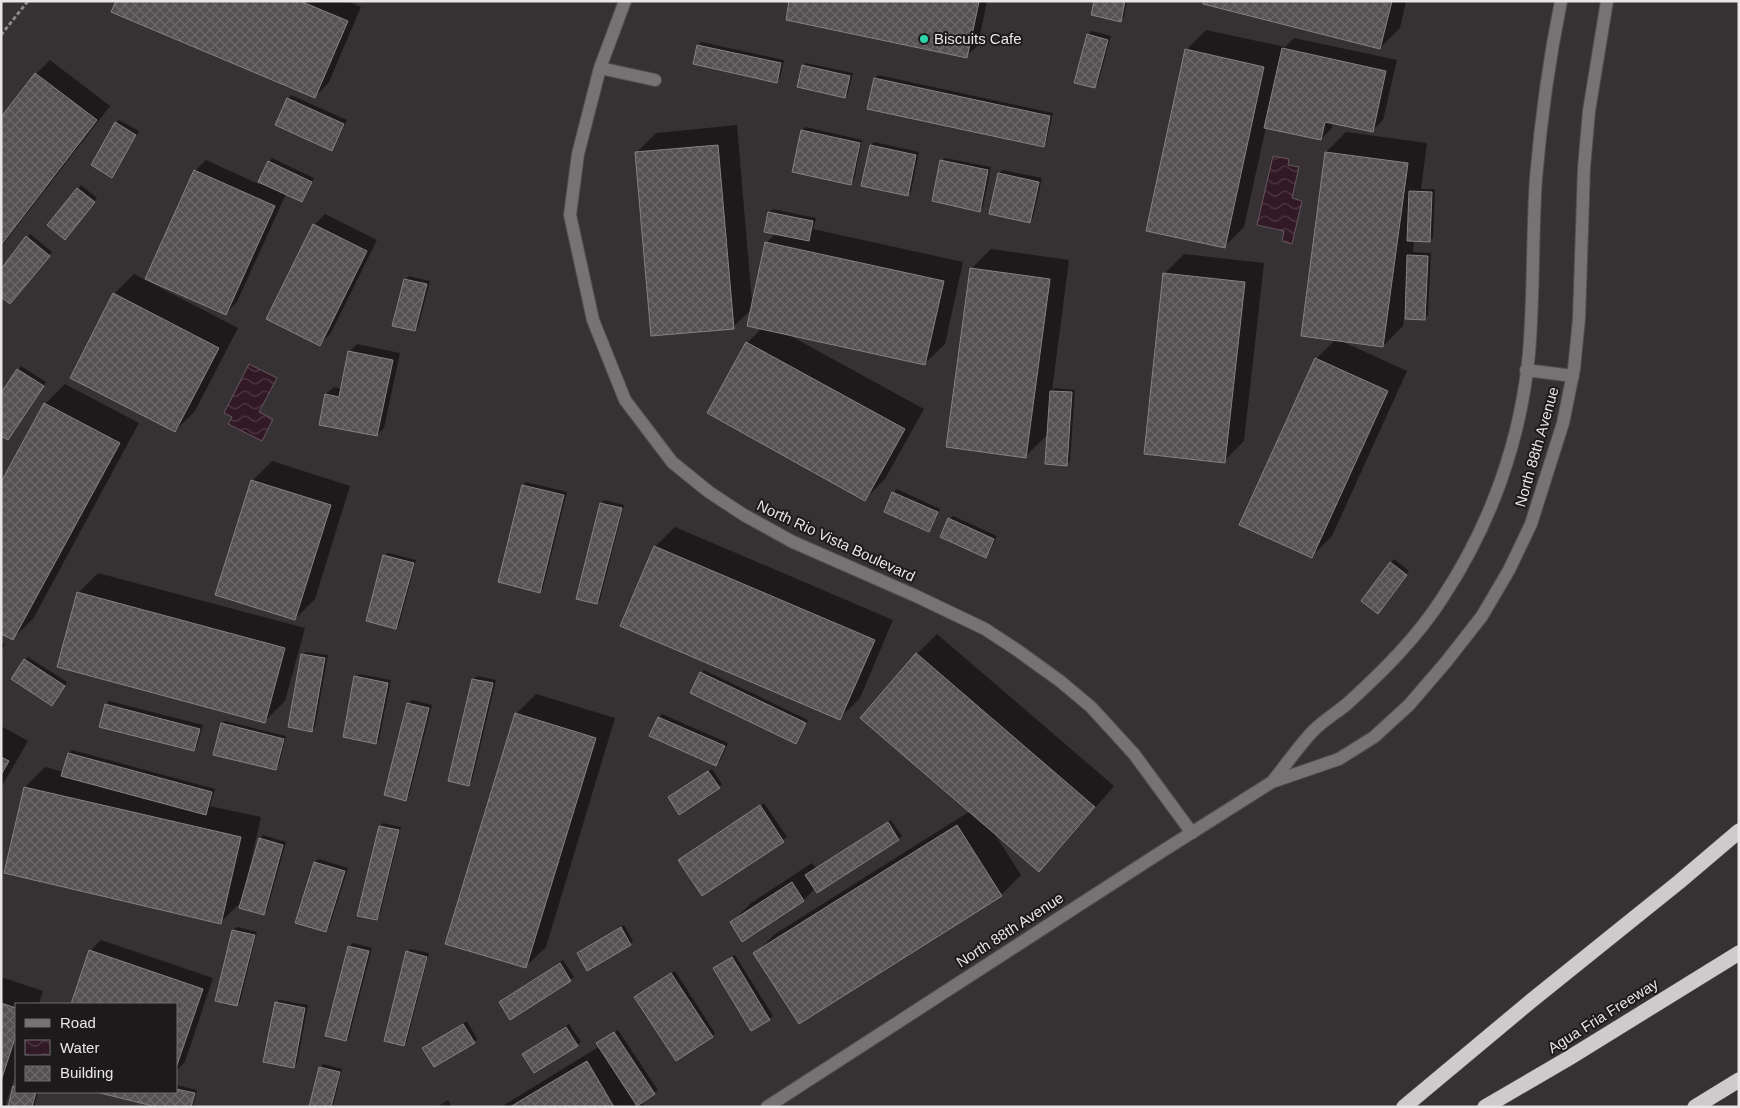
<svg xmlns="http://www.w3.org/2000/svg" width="1740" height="1108" font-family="Arial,sans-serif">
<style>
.water{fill:url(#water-waves);stroke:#68565f}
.shadow{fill:#0007}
.building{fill:url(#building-cross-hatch);stroke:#858182}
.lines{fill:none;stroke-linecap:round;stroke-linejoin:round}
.minor-casing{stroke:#534f50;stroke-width:14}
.highway-casing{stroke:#534f50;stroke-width:16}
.path{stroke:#8b8889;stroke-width:3;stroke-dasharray:4 2.5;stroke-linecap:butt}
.minor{stroke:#757373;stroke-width:12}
.highway{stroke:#cfcacc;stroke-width:15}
.poi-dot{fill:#2ed4aa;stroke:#1c1a1b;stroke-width:2}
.labels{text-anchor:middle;stroke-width:4;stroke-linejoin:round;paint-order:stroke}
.poi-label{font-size:15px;fill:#e9e6e7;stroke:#1c1a1b;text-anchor:start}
.street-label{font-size:15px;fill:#e9e6e7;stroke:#1c1a1b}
</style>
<defs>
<pattern id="water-waves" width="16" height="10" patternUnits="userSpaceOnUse" patternTransform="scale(1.25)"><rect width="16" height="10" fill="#311925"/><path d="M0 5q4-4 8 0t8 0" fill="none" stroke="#4f3a45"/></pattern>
<pattern id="building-cross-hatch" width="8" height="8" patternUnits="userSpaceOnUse" patternTransform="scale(1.25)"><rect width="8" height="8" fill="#555052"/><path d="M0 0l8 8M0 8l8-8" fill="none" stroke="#6d696b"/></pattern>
</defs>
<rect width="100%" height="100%" fill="#363233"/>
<path class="water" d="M1273,156L1289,159L1288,165L1299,167L1292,198L1302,201L1292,244L1282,241L1284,231L1257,225Z
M249,364L277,378L259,412L273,419L262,441L228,424L232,417L224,413Z"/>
<path class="shadow" d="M117,1H347L361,7L329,82L315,97Z
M791,1H987L978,45L967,56Z
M1095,1H1127L1124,17L1120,20Z
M1205,1H1406L1400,28L1380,48Z
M1206,30L1285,47L1294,38L1397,60L1383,120L1372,131L1333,122L1332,128L1321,139L1266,127L1244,227L1224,247L1186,50Z
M1092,31L1111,36L1098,83L1094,87L1088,34Z
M701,42L784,60L780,78L776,81L698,46Z
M50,60L110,106L1,247V119L36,74Z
M806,63L853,73L848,93L845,97L803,66Z
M878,75L1053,113L1046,142L1043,146L875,79Z
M291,95L347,120L335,146L331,150L288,99Z
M119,120L139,131L112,176L116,123Z
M737,125L752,302L766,243L776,233L766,231L769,212L773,209L816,218L813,229L963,262L945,344L925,363L789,335L924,409L885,479L865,499L708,413L747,343L762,328L752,309L733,327L636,153L656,133Z
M805,127L862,140L854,180L850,183L802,131Z
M1346,132L1427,143L1421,189H1435L1433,238L1429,241L1414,240L1413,252L1431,253L1428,315L1425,319L1404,318L1403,326L1383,346L1339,340L1407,371L1332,536L1312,556L1316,359L1336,339L1326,152Z
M874,142L919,152L911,192L907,195L871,146Z
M272,158L314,178L305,198L302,201L286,194L237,302L226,313L195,171L206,160L259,184L269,162Z
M945,158L991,167L983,207L979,210L942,161Z
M1002,170L1042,178L1033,218L1030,222L999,174Z
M81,185L97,198L68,235L78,189Z
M325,214L377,240L331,333L320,344L314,225Z
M30,234L52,252L13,299L27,237Z
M991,249L1069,260L1052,391L1054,388L1075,390L1070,461L1066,465L1048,434L1026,456L971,269Z
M1184,254L1264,263L1244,441L1224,461L1164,274Z
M134,274L238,328L195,411L175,431L114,294Z
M409,276L430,281L418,327L415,330L406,279Z
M357,344L400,353L384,428L377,435L326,394L334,387L342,389L350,351Z
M21,366L46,382L11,435L1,395Z
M65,384L139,423L33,619L13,638L45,404Z
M272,461L350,486L315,599L295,619L252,481Z
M526,482L567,492L543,588L540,591L523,486Z
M897,489L940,509L932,527L929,531L893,493Z
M605,500L624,505L600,600L597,603L601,503Z
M953,516L997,536L989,553L986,557L949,519Z
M675,527L893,620L860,698L840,718L655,547Z
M388,553L416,560L399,625L396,628L384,556Z
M1394,559L1409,571L1381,609L1391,563Z
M98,573L305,628L285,701L265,721L78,593Z
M937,634L1114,786L1059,850L1039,870L994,833L1021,875L1001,895L799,1022L755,954L775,934L970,811L917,654Z
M1,642L5,644L1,652Z
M306,652L328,655L315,727L312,731L302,655Z
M28,657L67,682L55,701L25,660Z
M704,670L808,720L799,739L796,742L701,673Z
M359,674L391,680L379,740L376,743L355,677Z
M477,676L496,680L472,781L469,784L450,780L474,679Z
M536,694L615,718L546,947L526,966L516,714Z
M412,700L432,705L409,796L405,799L408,704Z
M109,701L203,725L197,746L194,750L106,705Z
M662,714L728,743L720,761L716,764L659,717Z
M225,721L286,736L279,765L275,769L222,724Z
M1,726L28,741L1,788Z
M72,750L215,789L210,806L261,817L247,878H249L260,839L263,835L286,842L267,910L264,913L242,901L221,922L6,872L25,787L45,767L64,772L69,753Z
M712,769L722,784L719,787L673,794Z
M764,803L787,837L702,894L679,860Z
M891,820L902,836L899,839L817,891L815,888L804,900L742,940L731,923L751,903L812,863L816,868Z
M383,823L401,827L380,915L376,919L358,915L380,826Z
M319,859L348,868L329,928L326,931L315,862Z
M624,925L633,941L630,944L578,953Z
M237,927L257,932L240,1002L236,1005L216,1000L233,930Z
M101,940L213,978L185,1062L176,1071V1004H72L90,951Z
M353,943L372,948L349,1037L346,1040L349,946Z
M410,949L429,953L407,1041L404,1045L407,952Z
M735,955L773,1016L769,1019L714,968Z
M563,960L574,977L511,1019L503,999Z
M675,971L715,1033L712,1036L639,994Z
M1,977L43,991L39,1004H16V1073L5,1107H1Z
M279,1000L308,1005L297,1063L294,1067L276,1003Z
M467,1021L477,1039L474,1042L424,1048Z
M569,1024L581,1042L577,1045L527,1051Z
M618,1030L658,1090L642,1102L645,1107H501L600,1046L601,1040Z
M323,1064L342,1069L333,1107H310L320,1068Z
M16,1085V1092H38L34,1107H10Z
M176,1085L197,1090L193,1107H162L101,1092H176Z
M448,1100L452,1107H437Z"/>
<path class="building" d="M116,1H300L348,21L315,98L111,12Z
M789,1H977L979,2L967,58L786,20Z
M1094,1H1125L1121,22L1091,15Z
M1203,1H1392L1380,49L1203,4Z
M1087,34L1108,40L1095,88L1074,83Z
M697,45L781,63L777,83L693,64Z
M1282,48L1386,71L1373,132L1325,122L1321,140L1264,128Z
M1185,49L1264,67L1225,248L1146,231Z
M802,65L850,76L845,98L797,87Z
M35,73L97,120L1,245V117Z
M874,78L1050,116L1044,147L867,109Z
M287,98L344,124L332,151L275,125Z
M115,122L136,135L112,178L91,165Z
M801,130L860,143L851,185L792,172Z
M718,145L734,329L651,336L635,152Z
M870,145L916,155L908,196L861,186Z
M1325,152L1408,163L1383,347L1301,336Z
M940,160L988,170L980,212L932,201Z
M268,161L312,182L302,202L258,182Z
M194,170L275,206L226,315L145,279Z
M998,173L1039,182L1030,223L989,214Z
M77,188L95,202L65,240L47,225Z
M1409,191L1432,192L1430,242L1407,241Z
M768,212L813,221L809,241L764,232Z
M313,224L367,251L320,346L266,319Z
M26,236L50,256L10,304L1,297V269Z
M765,242L944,281L925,365L747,326Z
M1407,255L1428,256L1425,320L1405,319Z
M970,268L1050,279L1026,458L946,447Z
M1163,273L1245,282L1225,463L1144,454Z
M404,279L427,284L415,331L392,326Z
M113,293L219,348L175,432L70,378Z
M746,342L905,429L865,501L707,413Z
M348,351L393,360L377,436L319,425L325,394L339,397Z
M1315,358L1388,391L1312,558L1239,525Z
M17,369L44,386L8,440L1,436V393Z
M1050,391L1072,392L1067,466L1045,464Z
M44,403L120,443L13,640L1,634V482Z
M251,480L331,505L295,620L215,595Z
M522,485L564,495L540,593L498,582Z
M892,492L938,512L929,532L884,512Z
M600,503L622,508L597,604L576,599Z
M948,518L994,539L986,558L940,537Z
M654,546L875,640L840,720L620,626Z
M383,555L414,563L396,629L366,621Z
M1390,562L1407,575L1378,614L1361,601Z
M77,592L285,648L265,723L57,667Z
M916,653L1095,807L1039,872L860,718Z
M301,654L325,658L312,732L288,727Z
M24,659L65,686L52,706L11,679Z
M700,672L806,723L796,744L690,693Z
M354,676L388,683L376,744L343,737Z
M472,679L493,683L469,786L448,781Z
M407,703L429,708L406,801L384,795Z
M105,704L200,729L194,751L99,727Z
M515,713L596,738L526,968L445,944Z
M658,717L725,746L716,766L649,736Z
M221,723L284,739L276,770L213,755Z
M68,753L212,792L206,815L61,776Z
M1,757L9,761L1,775Z
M708,771L720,788L679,815L668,797Z
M24,787L241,837L221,924L4,873Z
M760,805L784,842L702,896L678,860Z
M888,822L899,840L817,893L805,875Z
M957,825L1002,896L799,1024L753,953Z
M379,826L399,830L377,920L357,916Z
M259,838L283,845L264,915L239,908Z
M314,862L345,871L326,932L295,923Z
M792,882L804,901L742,942L730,922Z
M621,927L631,945L587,971L577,953Z
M232,930L255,935L237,1006L215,1001Z
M348,946L369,951L346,1041L325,1036Z
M89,950L203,989L176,1068V1004H71Z
M406,951L427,957L404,1046L384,1041Z
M732,957L770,1020L751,1031L713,968Z
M560,963L571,981L510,1020L499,1002Z
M671,973L713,1037L676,1061L634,997Z
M275,1002L305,1008L294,1068L263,1062Z
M1,1003L16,1008V1035L1,1081Z
M463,1024L475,1043L434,1067L422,1048Z
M566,1027L578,1046L534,1073L522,1054Z
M614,1032L655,1094L637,1106L596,1043Z
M587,1061L614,1107H510L545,1086Z
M319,1067L340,1072L331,1107H309Z
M13,1086L16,1087V1092H36L32,1107H8Z
M176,1089L195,1093L191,1107H157L96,1092H176Z"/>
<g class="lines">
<defs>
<path id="minor" d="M625,1L600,68L590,107L578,154L570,215L593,320L625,400L672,462L709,492L744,515L793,542L916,596L985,629L1017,650L1060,681L1091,707L1134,754L1192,833
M600,68L655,80
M1526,370L1573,376
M1272,782C1285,766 1298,747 1313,731C1323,721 1336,713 1347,704C1382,672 1417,638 1443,597C1491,524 1521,440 1529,353C1534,295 1532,236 1536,178C1541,118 1549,60 1561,1
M767,1107L1158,854L1272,782L1339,759L1374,737L1409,705L1446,662L1482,616L1509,570L1531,524L1563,423L1574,369L1579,319L1584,168L1589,111L1607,1"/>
<path id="highway" d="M1404,1107L1531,1001L1679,882L1739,831
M1485,1107L1569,1058L1739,953
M1695,1107L1739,1080"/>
</defs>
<use href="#minor" class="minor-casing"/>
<use href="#highway" class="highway-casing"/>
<path class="path" d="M1,35L28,1"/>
<use href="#minor" class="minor"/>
<use href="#highway" class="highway"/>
</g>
<circle class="poi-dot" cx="924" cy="39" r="5"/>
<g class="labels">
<g class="poi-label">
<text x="934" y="44">Biscuits Cafe</text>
</g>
<g class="street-label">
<text transform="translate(1537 447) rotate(-74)" y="5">North 88th Avenue</text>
<text transform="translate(836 541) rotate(25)" y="5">North Rio Vista Boulevard</text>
<text transform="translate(1010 930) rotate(-33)" y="5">North 88th Avenue</text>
<text transform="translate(1603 1016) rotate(-32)" y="5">Agua Fria Freeway</text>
</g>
</g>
<rect width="1740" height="1108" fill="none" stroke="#e9e6e7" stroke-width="5"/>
<rect x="15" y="1003" width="162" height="90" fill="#1c1a1b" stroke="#6e6c6d"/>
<rect x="25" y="1019" width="25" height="8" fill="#757373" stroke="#6e6c6d"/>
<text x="60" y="1028" font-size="15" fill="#e9e6e7">Road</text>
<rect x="25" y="1040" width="25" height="15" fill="url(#water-waves)" stroke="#6e6c6d"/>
<text x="60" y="1053" font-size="15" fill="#e9e6e7">Water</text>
<rect x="25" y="1066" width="25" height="15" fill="url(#building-cross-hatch)" stroke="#6e6c6d"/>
<text x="60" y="1078" font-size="15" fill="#e9e6e7">Building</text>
</svg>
